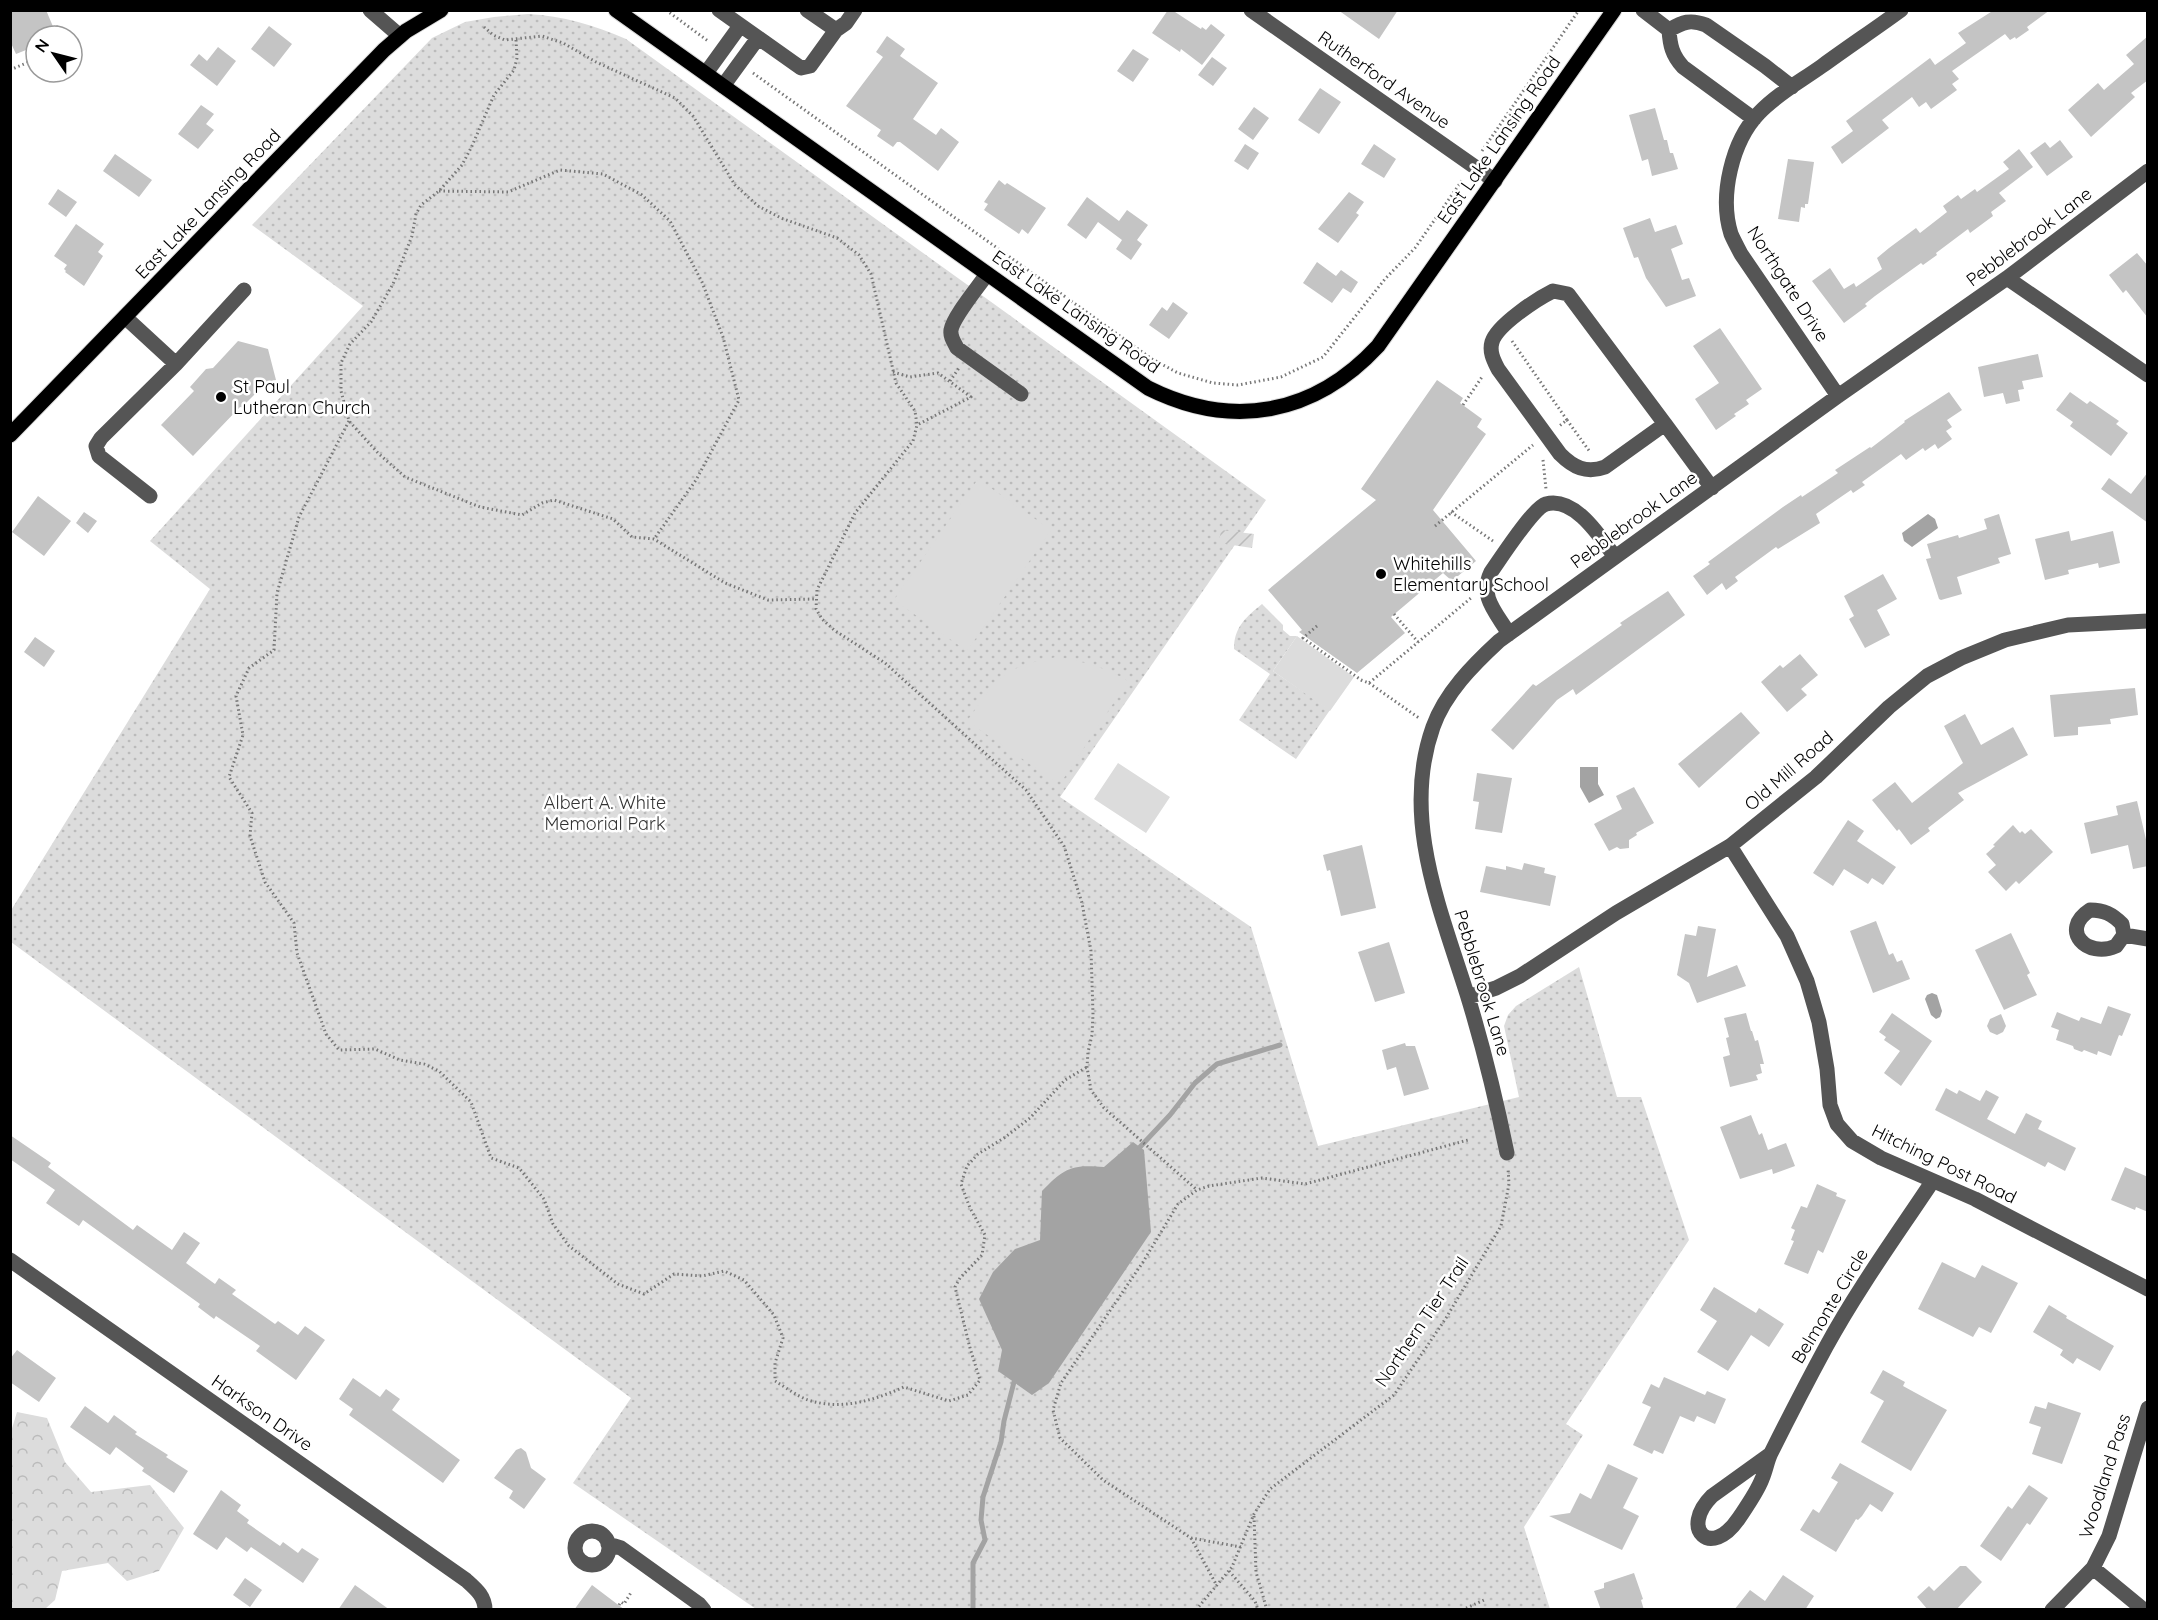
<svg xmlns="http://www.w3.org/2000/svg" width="2158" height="1620" font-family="Quicksand,sans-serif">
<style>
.forest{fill:url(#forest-crowns)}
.park{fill:url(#park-dots)}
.garden{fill:url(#garden-furrows)}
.pitch{fill:#dcdcdc}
.water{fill:#a3a3a3}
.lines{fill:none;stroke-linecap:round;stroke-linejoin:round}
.stream{stroke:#a3a3a3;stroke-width:5}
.building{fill:#c4c4c4}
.major-casing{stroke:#dbdbdb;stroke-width:17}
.path{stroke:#777;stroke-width:3;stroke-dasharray:1.5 3;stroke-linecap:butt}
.minor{stroke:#555;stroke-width:15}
.major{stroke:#000;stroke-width:15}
.poi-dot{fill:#000;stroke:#fff;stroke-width:2}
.labels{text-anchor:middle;stroke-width:5;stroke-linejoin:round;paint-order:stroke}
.street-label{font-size:18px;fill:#000;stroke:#fff}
.poi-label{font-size:18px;fill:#000;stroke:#fff;text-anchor:start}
.park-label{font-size:18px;fill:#333;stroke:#fff}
</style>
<defs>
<pattern id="forest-crowns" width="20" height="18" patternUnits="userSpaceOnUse" patternTransform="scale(1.5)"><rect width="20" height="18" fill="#dcdcdc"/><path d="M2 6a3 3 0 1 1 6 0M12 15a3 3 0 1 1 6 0" fill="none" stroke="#bbb"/></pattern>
<pattern id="park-dots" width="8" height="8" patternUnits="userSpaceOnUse" patternTransform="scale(1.5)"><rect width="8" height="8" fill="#dcdcdc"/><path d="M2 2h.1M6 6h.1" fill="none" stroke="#bbb" stroke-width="1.8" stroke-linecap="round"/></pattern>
<pattern id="garden-furrows" width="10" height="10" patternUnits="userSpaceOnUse" patternTransform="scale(1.5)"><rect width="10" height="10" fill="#dcdcdc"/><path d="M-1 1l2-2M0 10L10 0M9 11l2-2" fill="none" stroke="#bbb"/></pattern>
</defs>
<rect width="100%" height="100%" fill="#fff"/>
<path class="forest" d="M17,1412L47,1418L65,1462L91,1492L150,1485L184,1528L159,1571L127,1581L108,1563L62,1571L55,1600L45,1609H11L10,1435Z"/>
<path class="park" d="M528,14C563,16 594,25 626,39L1266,500L1060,797L1251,927L1318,1146L1519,1097L1504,1026L1508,1015L1516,1006L1579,967L1617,1097H1641L1689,1240L1566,1424L1583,1435L1524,1527L1550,1609H756L573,1483L631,1398L11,942L10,912L210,589L150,541L363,306L252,225L432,38L465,22L494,17Z
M1262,604L1283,625V630L1290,636H1297L1273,671L1330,710L1296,759L1239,720L1270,674L1234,649C1234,627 1246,617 1262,604Z"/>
<path class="garden" d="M1221,530L1254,534L1252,548L1219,543Z"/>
<path class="pitch" d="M978,479L1051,530L967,651L894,600Z
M1297,636L1354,677L1330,711L1273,671Z
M1056,657C1083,661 1104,667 1128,681L1064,778L1053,780L967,721C980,704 992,682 1011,671C1024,663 1041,661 1056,657Z
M1118,763L1170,797L1146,833L1094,799Z"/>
<path class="water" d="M1928,514L1935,519L1938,528L1912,547L1904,541L1902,533Z
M1580,767H1598V784L1604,795L1589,803L1580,787Z
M1932,993L1937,995L1942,1011L1940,1017L1936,1019L1931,1015L1925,999L1927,995Z
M1133,1142L1144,1150L1151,1232L1049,1383L1032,1395L998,1371L1002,1350L979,1299L993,1272L1015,1249L1040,1240L1042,1191C1064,1168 1072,1164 1104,1167Z"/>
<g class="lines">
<path class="stream" d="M1140,1147L1170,1115L1195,1083L1217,1064L1280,1045
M973,1610V1563L985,1540L981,1520L983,1497L1001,1442L1004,1421L1014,1382"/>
</g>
<path class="building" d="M10,10H46L57,36H36V46L16,54L10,41Z
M1168,10H1172L1201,29L1202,27L1206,30L1211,24L1225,35L1202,65L1181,49L1180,52L1152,33Z
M1338,10H1398L1379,39Z
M1994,10H2050L2027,27L2029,30L2016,39L2015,37L2010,40L2005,34L1952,71L1959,79L1952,84L1957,90L1931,109L1926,102L1919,107L1912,97L1882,120L1889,128L1842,164L1831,147L1853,131L1846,121L1930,58L1935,65L1966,43L1958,33Z
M269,26L292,44L274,67L251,49Z
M887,36L905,49L900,56L938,83L913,119L936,135L941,128L959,142L938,171L900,142H897L893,147L877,136L881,130L846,106L883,57L876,52Z
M2148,36V80L2131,93L2135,97L2091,137L2068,110L2098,83L2104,90L2134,64L2126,55Z
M218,47L236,61L217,86L190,65L199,54L207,61Z
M1133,49L1149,59L1133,82L1117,71Z
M1212,57L1227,68L1213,86L1198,75Z
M1320,88L1341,102L1319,134L1298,120Z
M201,105L214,114L206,124L214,130L198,149L178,134Z
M1254,107L1269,118L1253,140L1238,129Z
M1655,108L1664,140H1667L1670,153H1673L1678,169L1652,176L1648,159L1642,161L1629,115Z
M2060,140L2073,157L2047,176L2030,153L2045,142L2050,148Z
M1245,144L1259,153L1248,170L1234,161Z
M1374,144L1396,159L1384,178L1361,164Z
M2019,149L2033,167L1999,193L2006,201L1991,212L1993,216L1970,233L1968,229L1936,253L1937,255L1923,265L1921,263L1875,296L1865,304L1867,306L1844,323L1812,281L1830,268L1844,289L1854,283L1856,287L1882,269L1877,258L1889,248L1916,228L1920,233L1947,212L1943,206L1958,195L1961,199L1975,189L1977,192L2009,169L2003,162Z
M115,154L152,180L139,197L103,171Z
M1788,159L1814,162L1808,204H1805V208L1801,207L1799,222L1778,219Z
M999,180L1005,185L1007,183L1046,208L1028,234L1022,229L1019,234L984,210L988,204L984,202Z
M58,189L77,202L66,217L48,204Z
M1349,192L1364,202L1356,213L1359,215L1338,243L1318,229Z
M1087,197L1119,221L1127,210L1148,225L1137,240L1142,244L1131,260L1116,249L1122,240L1098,222L1086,239L1067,225Z
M1650,218L1655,232L1676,225L1683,244L1671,249L1682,280L1689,278L1696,296L1666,307L1646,278L1638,257L1634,258L1623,228Z
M76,224L104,244L98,252L103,256L84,286L65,272L66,271L64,269L67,265L54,256Z
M2137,253L2148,266V318L2126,290L2123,293L2109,275Z
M1317,262L1336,276L1341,270L1358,282L1351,293L1343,288L1332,303L1303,283Z
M1173,302L1188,313L1169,339L1149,325L1162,307L1167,311Z
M1720,328L1762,389L1746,400L1749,404L1734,414L1736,416L1716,430L1695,399L1719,383L1693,346Z
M238,341L268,349L276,380L267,382L247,402L246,408L240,407L193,456L161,425L194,391L190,387L206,369L213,368Z
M2038,354L2043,377L2022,381L2024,389L2018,390L2020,401L2006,404L2003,393L1984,397L1978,367Z
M1437,380L1463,398L1460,403L1482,419L1477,427L1486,434L1433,510L1476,561L1452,581L1443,573L1391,617L1405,633L1357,673L1299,632L1302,630L1268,590L1376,500L1361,489Z
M1949,392L1962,410L1947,420L1952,427L1946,431L1952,439L1938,449L1935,444L1925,451L1923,448L1906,460L1901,454L1862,482L1865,485L1853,493L1851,490L1816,514L1820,523L1778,549L1776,547L1735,577L1738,581L1726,590L1722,583L1707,595L1693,576L1710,564L1708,562L1783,507L1801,495L1802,497L1838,473L1835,470L1870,447L1871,448L1905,422L1904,421Z
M2070,392L2087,404L2090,401L2119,421L2116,424L2128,433L2111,456L2070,426L2073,422L2056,410Z
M2148,472V523L2101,489L2109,478L2131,494Z
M38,496L71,521L44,556L12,532Z
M84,512L97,521L88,533L76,523Z
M1999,514L2011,554L1998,558L2000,563L1957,577L1962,594L1941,600L1939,599L1926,559L1931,558L1927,544L1958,535L1959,538L1987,529L1984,519Z
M2069,531L2071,541L2113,531L2120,563L2099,568L2098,563L2068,570L2069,574L2045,580L2035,539Z
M1883,574L1897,599L1877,610L1890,635L1865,648L1849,619L1854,616L1844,596Z
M1668,591L1685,615L1576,695L1573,689L1557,700L1513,750L1491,730L1533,684L1536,686L1622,625L1620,623Z
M35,637L55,651L44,667L24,652Z
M1800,654L1818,675L1801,689L1807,695L1787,712L1761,682L1780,665L1783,668Z
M2135,688L2138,715L2110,719L2111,724L2078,727V735L2054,737L2050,695Z
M1741,712L1760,733L1699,788L1678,764Z
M1965,714L1981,745L2013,727L2028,755L1958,793L1964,800L1928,828L1930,831L1911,845L1899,829L1897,831L1872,800L1895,782L1912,803L1963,763L1944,726Z
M1477,773L1512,778L1502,833L1475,829L1479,802L1473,801Z
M1634,787L1654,823L1636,833L1637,835L1629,840V848L1620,849L1617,847L1609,851L1594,824L1622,809L1616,796Z
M2137,801L2148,848V866L2133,869L2128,845L2091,854L2084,823L2118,815L2116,806Z
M1848,820L1864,831L1857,841L1896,867L1883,885L1872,878L1868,884L1844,869L1833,886L1813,873Z
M2013,825L2020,833L2022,831L2025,834L2031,829L2053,852L2019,884L2016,881L2006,891L1988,872L1996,865L1986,854L1995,846L1993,845Z
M1362,845L1376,908L1341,916L1330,870L1327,871L1323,855Z
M1524,863L1545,868L1544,873L1556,876L1550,906L1480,892L1486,866L1506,870V866L1522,870Z
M1876,921L1889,955L1893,953L1897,962L1902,960L1910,979L1873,993L1850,931Z
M1698,926L1716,929L1707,977L1737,965L1746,986L1697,1003L1689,983L1677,975L1685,934L1696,936Z
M2011,933L2030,973L2027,975L2037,995L2004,1010L1975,950Z
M1389,942L1405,993L1375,1002L1358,952Z
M2108,1006L2131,1014L2122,1036L2119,1035L2111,1056L2098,1051L2097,1055L2084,1050L2082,1052L2074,1049L2073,1046L2056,1040L2059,1030L2051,1027L2057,1012L2079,1021L2081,1017L2101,1024Z
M1746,1013L1751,1031H1752L1755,1041L1758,1040L1764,1064H1760L1762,1073L1756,1075L1758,1080L1730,1087L1723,1057L1730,1055L1726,1038L1729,1037L1724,1018Z
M1892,1013L1932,1041L1901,1086L1884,1073L1900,1051L1884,1040L1886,1037L1879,1032Z
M2001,1014L2006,1026L2003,1032L1997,1035L1990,1032L1987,1026L1990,1019Z
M1405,1043L1406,1046H1415L1429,1089L1404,1096L1396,1067L1387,1070L1382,1050Z
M1946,1088L1957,1094L1959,1090L1980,1101L1986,1090L1999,1097L1987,1119L2015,1134L2026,1113L2042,1121L2038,1129L2076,1148L2065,1171L2048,1162L2045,1167L1935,1110Z
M1751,1115L1759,1135L1762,1133L1768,1150L1786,1143L1795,1166L1773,1174L1772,1169L1740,1179L1720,1127Z
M10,1135L51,1163L48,1167L133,1230L137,1225L172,1250L184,1232L200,1243L186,1263L215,1284L219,1278L236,1290L232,1294L275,1324L278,1321L298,1335L305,1326L325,1340L296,1380L256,1351L260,1346L216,1316L214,1319L198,1307L200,1304L83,1220L79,1226L46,1203L55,1190L10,1159Z
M2125,1167L2148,1177V1212L2136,1207L2135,1210L2111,1200Z
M1817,1184L1837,1193L1836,1196L1846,1200L1823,1253L1818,1250L1808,1274L1784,1264L1794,1241L1791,1240L1795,1230L1791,1228L1801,1206L1807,1208Z
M1942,1262L1975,1278L1982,1265L2018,1283L1991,1333L1979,1327L1973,1337L1918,1309Z
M1714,1287L1756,1313L1759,1308L1784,1324L1769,1347L1751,1335L1728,1371L1697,1352L1717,1321L1700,1310Z
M2049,1305L2067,1316L2066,1318L2114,1346L2100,1371L2077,1358L2073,1364L2060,1355L2063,1350L2033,1332Z
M17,1350L56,1378L39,1402L10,1382V1359Z
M1883,1370L1905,1382L1903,1386L1947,1410L1911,1471L1861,1442L1884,1401L1870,1393Z
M1664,1377L1705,1395L1707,1391L1726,1399L1715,1424L1697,1416L1694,1422L1680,1416L1663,1454L1654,1450L1652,1454L1633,1445L1651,1407L1642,1403L1651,1384L1659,1388Z
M353,1378L380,1397L386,1389L400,1399L392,1410L460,1460L443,1483L349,1415L353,1409L339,1399Z
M2048,1402L2081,1413L2062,1464L2032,1454L2041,1427L2029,1423L2035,1406L2046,1409Z
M85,1406L108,1423L114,1415L137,1432L135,1434L168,1455L166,1457L188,1471L174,1493L142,1471L144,1468L116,1447L110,1455L70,1427Z
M521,1448L526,1452L531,1468L546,1479L524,1509L509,1498L513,1491L494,1478L516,1450Z
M1840,1463L1894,1493L1882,1512L1870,1504L1862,1516L1858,1520L1856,1519L1836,1552L1800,1530L1813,1509L1819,1513L1838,1482L1831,1478Z
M1608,1464L1638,1478L1623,1508L1639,1516L1622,1550L1549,1516L1570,1513L1580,1493L1591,1499Z
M2029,1485L2048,1498L2030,1525L2027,1523L2001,1561L1980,1546L2008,1506L2012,1509Z
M221,1490L241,1505L237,1511L249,1520L247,1523L280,1546L283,1542L298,1553L302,1548L319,1559L303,1583L251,1547L247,1552L226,1537L217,1550L193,1534Z
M1960,1566H1966L1982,1582L1956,1610H1928L1917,1597L1929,1586L1934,1591Z
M1634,1573L1643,1599L1641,1600L1644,1610H1601L1594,1591L1604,1588V1583Z
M1783,1575L1814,1596L1805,1610H1734L1750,1590L1765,1601Z
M245,1578L262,1590L250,1607L233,1595Z
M355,1585L390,1610H338Z
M592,1585L625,1610H574Z"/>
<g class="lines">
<defs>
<path id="major" d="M616,10L1148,388C1232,430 1314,415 1378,346L1614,10
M10,435L384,50L406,31L441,10"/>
</defs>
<use href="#major" class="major-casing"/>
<path class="path" d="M666,10L708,41
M56,26L61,36
M484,27L493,35L505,40L542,36L563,43L596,62L675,98L693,116L735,185L758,206L781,218L837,238L859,255L871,274L896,383L915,411L917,425L913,441L855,513L817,590L816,609L822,619L834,630L885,663L1026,790L1064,846L1082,903L1091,951L1093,1014L1092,1035L1088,1052L1087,1067L1091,1090L1104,1108L1197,1190
M516,40L517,58L514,70L494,95L472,146L462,165L439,191L421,205L416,214L412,236L393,284L371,322L350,344L341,363V391L349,421L378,453L405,477L480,507L522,515L542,503L554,500L613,519L632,537L654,539L725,583L768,600L815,599
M10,70L36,59
M753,73L1152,359L1178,373L1213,383L1238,385L1281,377L1323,357L1385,279L1415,248L1463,179
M1482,151L1579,10
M439,191L508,192L560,170L603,174L642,195L670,221L702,282L723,337L739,400L696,480L654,539
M1512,341L1567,420L1558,427
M893,372L910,377L938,373L971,397L917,425
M950,381L959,368
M1463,405L1482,377
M1567,420L1590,452
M349,421L299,517L277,593L274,650L249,668L236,696L243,735L229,777L252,813L250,836L265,882L294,923L297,953L326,1034L339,1050L375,1049L400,1060L424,1064L439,1071L471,1102L491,1158L519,1168L544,1199L553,1224L569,1246L618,1284L644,1294L674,1274L702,1276L724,1271L744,1280L774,1315L783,1338L775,1363V1381C785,1387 797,1396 808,1400C842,1411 874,1400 904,1387L949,1401L968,1395L980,1380L970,1348L955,1287L960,1278L982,1255L985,1235L970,1208L961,1184L967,1166L978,1154L1004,1138L1030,1118L1065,1080L1087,1067
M1543,460L1546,489
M1451,512L1493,541
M1435,526L1533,445
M1394,614L1418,642
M1317,626L1303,638L1361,680L1369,683L1471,598
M1369,683L1419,718
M1254,1516L1256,1572L1267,1610
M1191,1538L1217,1586
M1241,1547L1191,1538L1103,1480L1060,1438L1053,1410L1061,1383L1143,1262L1178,1204L1197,1190L1209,1186L1262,1178L1305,1184L1468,1140
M1229,1571L1255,1601L1258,1610
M619,1605L621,1602L624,1604L632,1591
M1196,1610L1232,1567L1254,1514L1270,1489L1394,1395L1446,1318L1501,1226L1509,1184L1508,1168
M1462,1610L1484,1600"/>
<path class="minor" d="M370,10L400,36
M719,10L801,68L810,66L836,30L846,23L855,10
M807,10L836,30
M1251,10L1495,181
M1643,10L1669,30C1670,45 1672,55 1683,67L1754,119
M1669,30C1683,22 1690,19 1706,25L1765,66L1792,87
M706,73L740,26
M723,86L758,38
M987,274C979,286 953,317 951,330C950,337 954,342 957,348L1021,394
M2007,278L2148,375
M1553,291L1568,294L1665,424L1605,467C1586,474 1573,467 1560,454L1498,369C1494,361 1489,352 1492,342C1497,325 1537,299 1553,291Z
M125,317L176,364
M1838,396L1741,254C1738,248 1734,241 1731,234C1719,196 1732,141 1759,113C1777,94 1801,81 1822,66C1848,47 1875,29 1901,10
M1665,424L1712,488
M150,496L99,456L96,446L101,438L176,364L244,290
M1509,634C1496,612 1479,597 1491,572C1501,558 1533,508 1546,504C1575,496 1601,538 1615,557
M1730,846L1787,936L1807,981L1819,1022L1827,1069L1830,1105L1837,1124L1852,1141L1881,1158L1975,1199L2148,1289
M2090,910C2104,910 2112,914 2122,924L2124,935L2116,946C2087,959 2059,930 2090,910Z
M2124,935L2148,939
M1468,997L1496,988L1520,976L1616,913L1730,846L1816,777L1889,707L1927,676L1961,658L2005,640L2068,625L2148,621
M1507,1153C1496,1099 1483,1046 1467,994C1440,908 1401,817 1433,727C1445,693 1473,665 1499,641L1838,396L2007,278L2148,171
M10,1260L466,1580C476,1589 485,1596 485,1610
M1769,1455L1712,1496C1679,1529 1711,1560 1739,1518C1747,1506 1757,1492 1762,1479C1766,1470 1767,1461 1771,1453C1789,1417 1807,1382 1826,1347C1857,1290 1896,1236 1932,1182
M575 1548a17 17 0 1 1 34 0a17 17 0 1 1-34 0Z
M608,1544L621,1548L699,1604L704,1610
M2093,1568L2144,1610
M2052,1610L2093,1568L2109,1536L2148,1408"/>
<use href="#major" class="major"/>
</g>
<g class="poi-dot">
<circle cx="221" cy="397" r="6"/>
<circle cx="1381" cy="574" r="6"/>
</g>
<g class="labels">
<g class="street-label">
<text transform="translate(1384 80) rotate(35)" y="6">Rutherford Avenue</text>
<text transform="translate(1499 140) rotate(-55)" y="6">East Lake Lansing Road</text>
<text transform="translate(208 204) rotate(-46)" y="6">East Lake Lansing Road</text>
<text transform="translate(2029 237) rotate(-37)" y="6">Pebblebrook Lane</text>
<text transform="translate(1788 284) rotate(57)" y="6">Northgate Drive</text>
<text transform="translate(1076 312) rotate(35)" y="6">East Lake Lansing Road</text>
<text transform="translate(1634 520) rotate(-36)" y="6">Pebblebrook Lane</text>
<text transform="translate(1789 771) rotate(-41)" y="6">Old Mill Road</text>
<text transform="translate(1482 983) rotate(73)" y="6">Pebblebrook Lane</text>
<text transform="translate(1944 1164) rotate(26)" y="6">Hitching Post Road</text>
<text transform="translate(1830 1306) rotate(-59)" y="6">Belmonte Circle</text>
<text transform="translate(1422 1322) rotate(-56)" y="6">Northern Tier Trail</text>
<text transform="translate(262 1413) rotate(35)" y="6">Harkson Drive</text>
<text transform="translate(2105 1476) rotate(-72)" y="6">Woodland Pass</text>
</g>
<g class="poi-label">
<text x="233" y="393">St Paul<tspan x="233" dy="21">Lutheran Church</tspan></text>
<text x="1393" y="570">Whitehills<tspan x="1393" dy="21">Elementary School</tspan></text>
</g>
<g class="park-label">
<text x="605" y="809">Albert A. White<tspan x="605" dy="21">Memorial Park</tspan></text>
</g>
</g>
<rect width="2158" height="1620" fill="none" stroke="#000000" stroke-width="24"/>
<g transform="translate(54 54) rotate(305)"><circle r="28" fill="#ffffff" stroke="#999999" stroke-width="1.5"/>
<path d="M0-4.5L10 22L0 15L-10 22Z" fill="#000000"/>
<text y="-9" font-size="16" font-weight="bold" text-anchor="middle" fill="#000000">N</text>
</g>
</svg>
